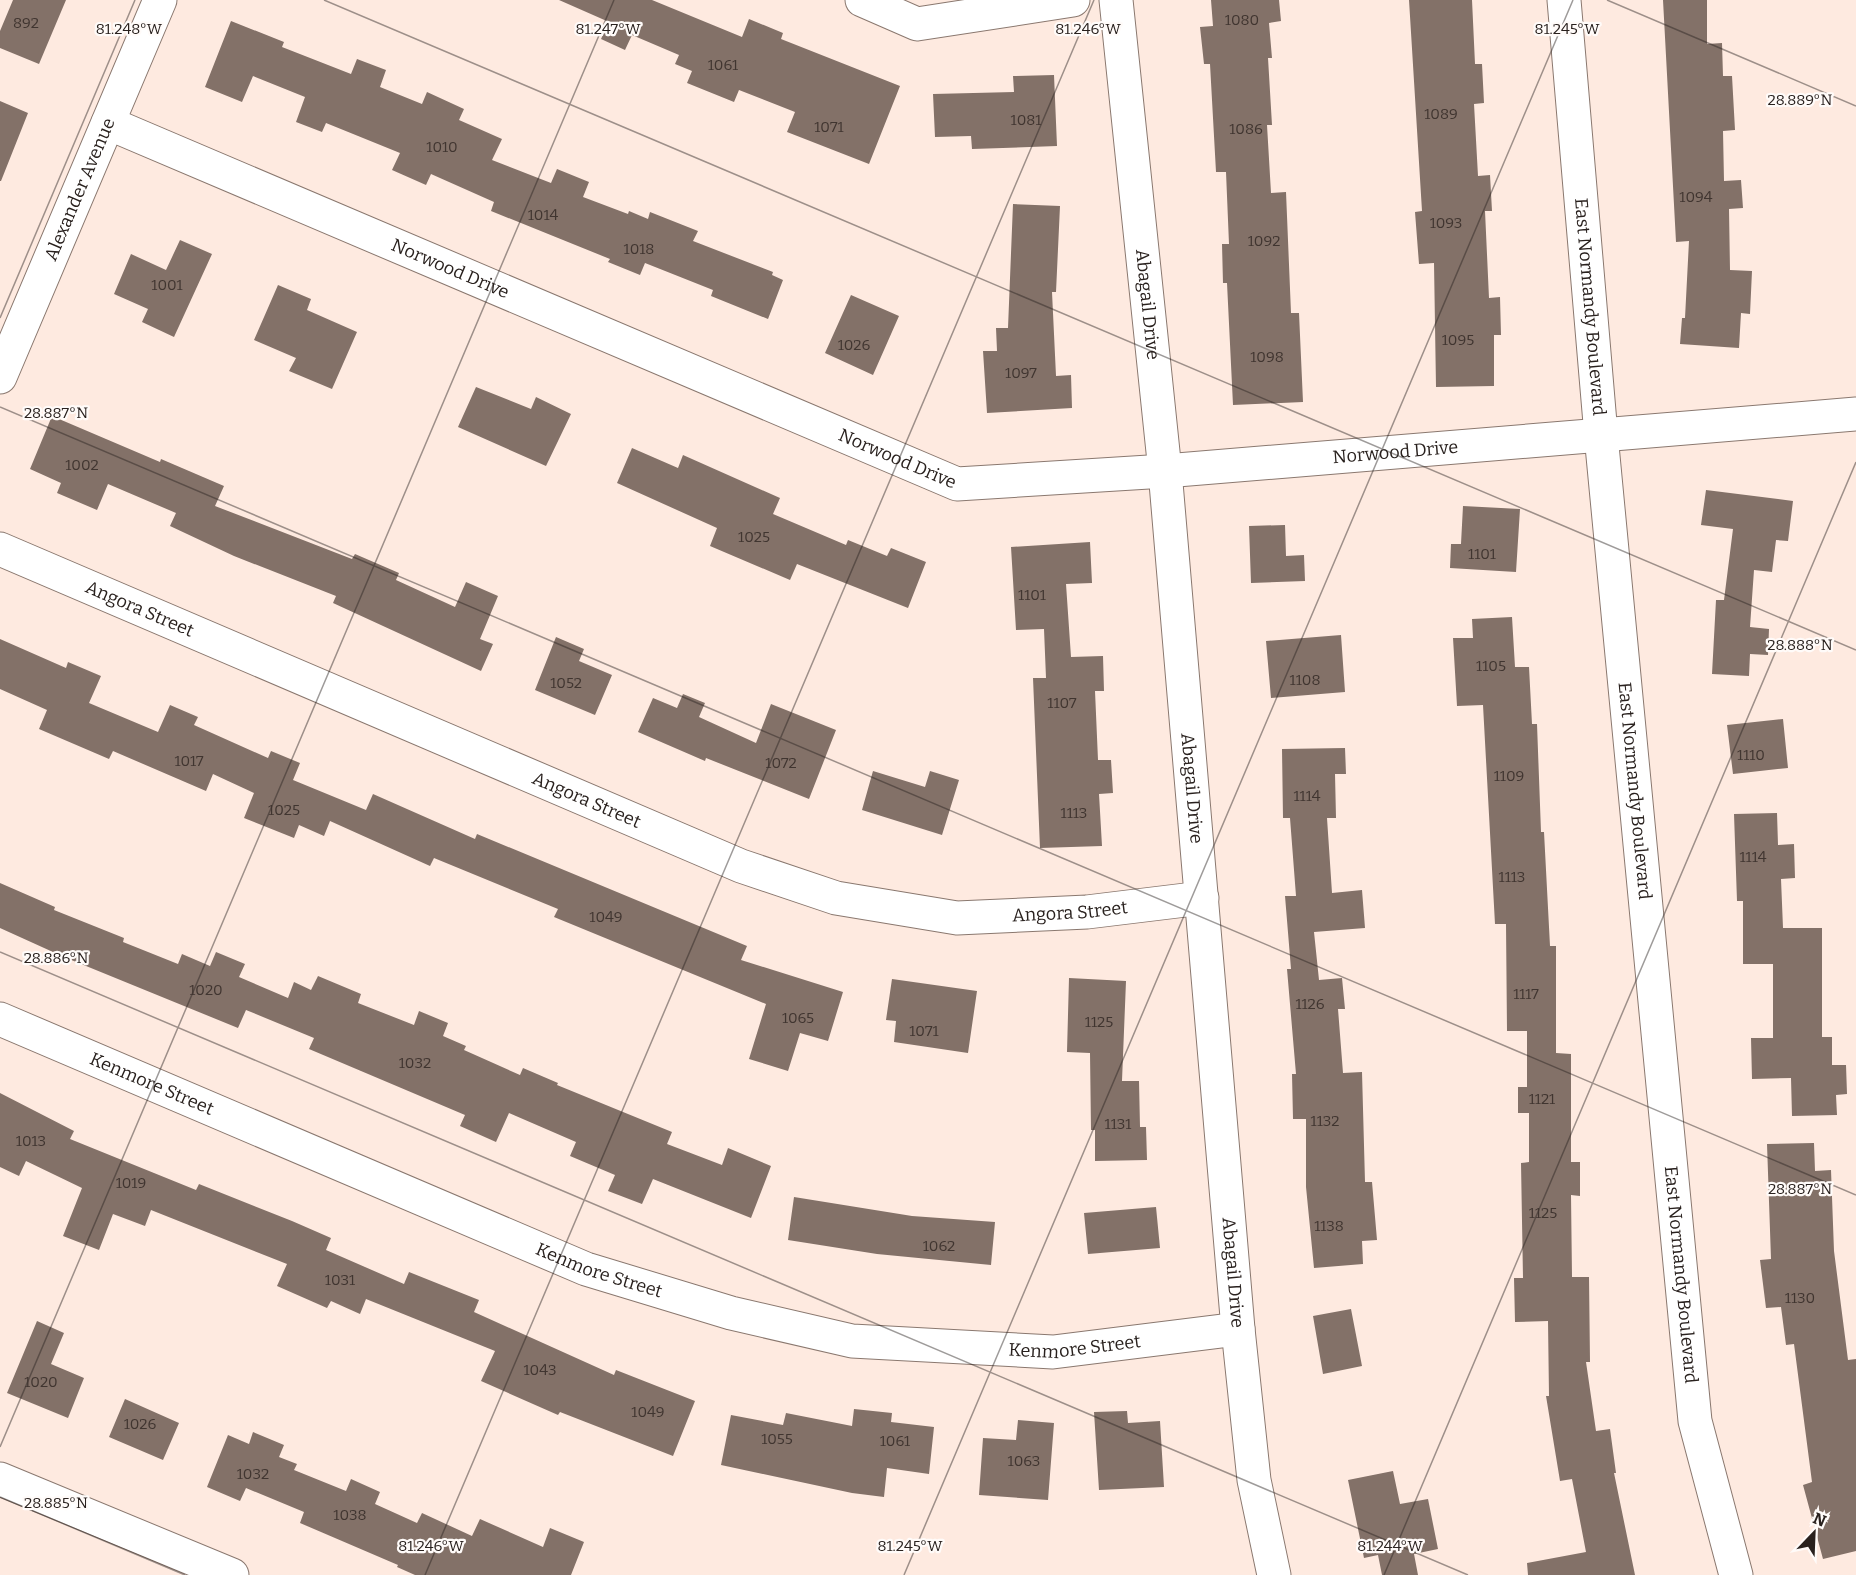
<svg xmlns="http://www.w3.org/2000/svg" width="1856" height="1575" font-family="Bitter,serif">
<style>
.building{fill:#837168}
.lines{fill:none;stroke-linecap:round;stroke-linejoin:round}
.minor-casing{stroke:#8a786f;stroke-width:35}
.minor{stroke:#fff;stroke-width:33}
.ticks{fill:none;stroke:#29211e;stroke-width:1.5;stroke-opacity:0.45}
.labels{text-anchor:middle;stroke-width:4.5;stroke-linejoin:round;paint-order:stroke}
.number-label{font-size:15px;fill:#403530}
.street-label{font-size:18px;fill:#29211e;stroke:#fffbf9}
.ticks-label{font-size:15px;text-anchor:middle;fill:#29211e;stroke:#fffbf9;stroke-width:4.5;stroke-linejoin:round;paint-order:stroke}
</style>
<rect width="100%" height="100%" fill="#feeae0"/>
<path class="building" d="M13,0H66L39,64L0,48V31Z
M559,0H652L742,37L749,19L783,33L781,39L900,86L869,164L787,132L795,112L739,90L734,102L687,83L692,71L675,64L679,55L632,35L625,50L601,39L609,22Z
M1211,0H1279L1281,21L1269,23L1272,58H1268L1272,125H1267L1271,193L1286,192L1291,313H1299L1303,402L1233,405L1227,283H1223L1222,244H1229L1226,172H1216L1210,64H1204L1200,27L1213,26Z
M1409,0H1472L1475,64H1482L1484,103L1474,104L1478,176L1490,175L1492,211H1485L1489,298L1500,297L1501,335H1494V386L1436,387L1434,263L1419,264L1415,212L1422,211Z
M1663,0H1707V44L1722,43L1723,76H1732L1735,130L1723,131L1724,181L1741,180L1743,208L1729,209L1730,270L1752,271L1750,314L1741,313L1739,348L1680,344L1682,318H1685L1689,241L1676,242Z
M231,21L284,42L282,47L351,74L357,59L386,70L380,87L422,104L427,92L464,109L459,120L502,139L492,160L551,183L557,169L589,182L583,197L628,214L629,211L648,219L650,212L698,231L693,241L773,272L772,275L783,280L768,319L711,296L713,290L645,263L640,275L608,262L610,259L491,211L494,202L431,174L426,185L392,170L400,153L326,123L322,132L296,122L305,97L253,76L242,102L205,87Z
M1054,75L1057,146L972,149L971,136L935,137L933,94L1014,92L1013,76Z
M0,101L28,113L1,181H0Z
M1013,204L1060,206L1056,292H1052L1056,376L1071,375L1072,408L987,413L983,351H997L996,328H1008Z
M180,240L212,254L174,337L142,322L148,309L114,294L131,254L166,270Z
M278,285L311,299L307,310L357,332L332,389L289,371L296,358L254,340Z
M851,295L899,316L873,375L825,353Z
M476,387L531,409L536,397L571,414L546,466L458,427Z
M52,416L160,462L161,459L224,486L215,506L352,559L355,554L399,573L396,580L455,607L466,582L498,596L480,639L493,644L481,671L333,603L336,596L234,556L170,526L176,513L108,484L97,510L57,493L61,483L30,469Z
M632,448L678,468L683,455L780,498L773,514L846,545L848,540L887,556L891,548L926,562L908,608L797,564L790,580L710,546L717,528L617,483Z
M1706,490L1793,501L1788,541L1776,540L1772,572L1754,570L1750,627L1769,629L1768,655L1750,654L1749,676L1712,674L1716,600H1724L1733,529L1701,525Z
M1463,506L1520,509L1516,572L1450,568L1451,544H1461Z
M1285,525L1286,556L1304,555L1305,581L1251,583L1249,526Z
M1090,542L1092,583L1066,584L1071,657L1103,656L1104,691H1095L1098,760H1111L1113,793L1099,794L1102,846L1040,848L1033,678H1046L1044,629L1016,630L1011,547Z
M1512,617L1515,667H1529L1532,724H1537L1541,832H1544L1550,946H1556V1053L1571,1054V1162H1580V1196L1571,1195L1572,1277H1589L1590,1362H1586L1596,1431L1610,1429L1616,1473H1614L1635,1575H1528L1527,1563L1586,1552L1572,1479L1560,1481L1546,1396H1549L1548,1321L1515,1322L1514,1278H1523L1521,1163L1529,1162V1113H1518V1087H1527V1031H1507L1506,924H1495L1483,705L1457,706L1453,638H1473L1472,619Z
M1341,635L1345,692L1271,698L1266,641Z
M556,637L584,649L579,661L612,675L595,715L535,690Z
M0,639L66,668L68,662L101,676L89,703L158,732L170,705L198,717L194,725L268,758L271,751L300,763L293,780L366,810L373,794L475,839L477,834L747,946L741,960L843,992L828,1041L800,1033L788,1071L749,1059L766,1004L554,917L558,909L434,858L430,866L330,821L324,836L299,825L294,838L244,818L254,793L213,774L206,791L113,751L109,759L39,729L47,710L0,689Z
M683,694L705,703L699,717L756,743L771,704L836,730L809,799L706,758L705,761L638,732L653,698L677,708Z
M1783,719L1788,768L1733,774L1727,725Z
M1345,748L1346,774H1335L1336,818H1327L1332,893L1362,890L1365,928L1314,932L1319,980L1342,978L1345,1009H1338L1343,1073L1362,1072L1365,1182H1372L1377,1240L1362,1241L1363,1264L1314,1268L1306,1187V1119H1293L1292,1074H1296L1287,969H1291L1285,896H1296L1290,818H1283L1282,749Z
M873,771L925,787L930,771L959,780L942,835L862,810Z
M1777,813L1778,845L1794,844L1795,878L1781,879L1783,928H1822V1037H1832V1065H1846L1847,1094L1836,1095L1837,1115L1792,1116L1791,1078L1752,1079L1751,1038H1773V964H1743V901H1737L1734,814Z
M0,883L55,907L54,910L124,938L123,942L178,964L182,954L210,966L216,952L245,964L239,977L288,998L294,982L311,990L318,976L361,994L358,1003L414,1025L419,1011L448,1023L443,1036L466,1046L464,1050L520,1075L523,1068L558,1083L557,1085L672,1132L667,1144L722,1165L728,1148L771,1166L751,1218L653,1179L642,1204L608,1191L615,1175L570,1156L576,1142L509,1113L496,1142L460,1126L465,1115L309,1049L314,1038L246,1010L238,1028L64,957L0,928Z
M1069,978L1126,981L1122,1081H1139L1140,1127H1146L1147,1160L1095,1161V1130H1091L1090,1053L1067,1052Z
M892,979L977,991L968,1053L894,1042L896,1021L886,1020Z
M0,1093L74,1131L70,1139L196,1190L199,1184L292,1221L331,1238L326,1250L404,1284L409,1272L479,1300L474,1312L614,1375L616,1370L695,1401L673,1456L560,1412L558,1415L481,1381L495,1351L366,1299L360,1314L331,1301L327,1308L277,1286L287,1264L151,1210L145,1226L113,1214L99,1250L63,1236L82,1188L26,1161L19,1176L0,1167Z
M1814,1143L1815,1171L1831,1170L1834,1251L1848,1360L1856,1359V1551L1823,1559L1803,1485L1812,1482L1794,1344L1786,1345L1781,1307L1766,1308L1760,1260L1771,1259L1767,1144Z
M794,1197L912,1216L995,1222L991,1265L877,1254L788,1240Z
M1156,1207L1160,1248L1088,1254L1084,1213Z
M1351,1309L1362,1366L1323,1374L1313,1316Z
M37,1321L64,1333L51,1364L84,1378L68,1418L7,1393Z
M125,1399L179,1423L163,1460L109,1437Z
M854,1409L892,1413L891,1422L934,1427L929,1474L887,1468L884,1497L852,1493L721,1465L731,1415L783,1425L786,1413L852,1426Z
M1127,1411L1128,1423L1160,1421L1164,1487L1099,1490L1094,1412Z
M1018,1420L1054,1423L1048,1500L979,1495L983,1438L1016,1440Z
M253,1432L284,1445L279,1457L297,1464L294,1470L346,1491L351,1479L380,1492L375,1504L417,1523L422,1513L472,1536L480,1519L543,1547L550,1528L584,1542L571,1575H415L397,1567L398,1565L300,1523L304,1512L246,1488L240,1501L207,1487L228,1435L249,1444Z
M1393,1471L1400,1504L1428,1499L1438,1549L1414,1554L1418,1575H1382L1378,1555L1364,1558L1348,1480Z"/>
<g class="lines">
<defs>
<g id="minor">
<path d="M862,0L917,24L1073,0"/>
<path id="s1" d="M1116,0L1165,471L1238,1329L1254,1480L1274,1575"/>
<path id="s2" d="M1564,0L1601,435L1695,1421L1736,1575"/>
<path id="s3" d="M108,123L957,484L1165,471L1856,414"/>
<path id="s4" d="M0,377L160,0"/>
<path id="s5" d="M0,549L741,866L836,898L957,918L1087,912L1202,898"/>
<path id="s6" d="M0,1019L586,1269L731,1313L852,1341L1053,1352L1238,1329"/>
<path d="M0,1479L232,1575"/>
</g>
</defs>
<use href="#minor" class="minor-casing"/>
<use href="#minor" class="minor"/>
</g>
<path class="ticks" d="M324,0L1856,650M1607,0L1856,106M0,318L135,0M0,407L1856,1195M0,952L1468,1575M0,1447L614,0M0,1497L185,1575M425,1575L1094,0M904,1575L1573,0M1384,1575L1856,462"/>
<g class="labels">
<g class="number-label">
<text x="1242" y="25">1080</text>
<text x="26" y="28">892</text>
<text x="723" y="70">1061</text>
<text x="1441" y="119">1089</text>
<text x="1026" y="125">1081</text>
<text x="829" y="132">1071</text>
<text x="1246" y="134">1086</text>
<text x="442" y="152">1010</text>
<text x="1696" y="202">1094</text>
<text x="543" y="220">1014</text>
<text x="1446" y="228">1093</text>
<text x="1264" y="246">1092</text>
<text x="639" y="254">1018</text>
<text x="167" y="290">1001</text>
<text x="1458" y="345">1095</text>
<text x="854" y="350">1026</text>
<text x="1267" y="362">1098</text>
<text x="1021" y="378">1097</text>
<text x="82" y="470">1002</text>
<text x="754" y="542">1025</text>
<text x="1482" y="559">1101</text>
<text x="1032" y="600">1101</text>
<text x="1491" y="671">1105</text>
<text x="1305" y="685">1108</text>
<text x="566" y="688">1052</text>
<text x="1062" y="708">1107</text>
<text x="1751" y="760">1110</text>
<text x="189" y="766">1017</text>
<text x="781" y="768">1072</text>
<text x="1509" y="781">1109</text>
<text x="1307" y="801">1114</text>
<text x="284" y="815">1025</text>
<text x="1074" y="818">1113</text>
<text x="1753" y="862">1114</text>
<text x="1512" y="882">1113</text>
<text x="606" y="922">1049</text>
<text x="206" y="995">1020</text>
<text x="1526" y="999">1117</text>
<text x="1310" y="1009">1126</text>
<text x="798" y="1023">1065</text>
<text x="1099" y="1027">1125</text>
<text x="924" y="1036">1071</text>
<text x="415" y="1068">1032</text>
<text x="1542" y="1104">1121</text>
<text x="1325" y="1126">1132</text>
<text x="1118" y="1129">1131</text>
<text x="31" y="1146">1013</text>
<text x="131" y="1188">1019</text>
<text x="1543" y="1218">1125</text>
<text x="1329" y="1231">1138</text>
<text x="939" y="1251">1062</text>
<text x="340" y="1285">1031</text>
<text x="1800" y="1303">1130</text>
<text x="540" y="1375">1043</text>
<text x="41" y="1387">1020</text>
<text x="648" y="1417">1049</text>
<text x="140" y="1429">1026</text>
<text x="777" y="1444">1055</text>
<text x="895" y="1446">1061</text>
<text x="1024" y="1466">1063</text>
<text x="253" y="1479">1032</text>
<text x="350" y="1520">1038</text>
</g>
<g class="street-label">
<text dy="6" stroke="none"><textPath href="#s4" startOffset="204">Alexander Avenue</textPath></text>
<text dy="6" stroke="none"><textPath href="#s3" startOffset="372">Norwood Drive</textPath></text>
<text dy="6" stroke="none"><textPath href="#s1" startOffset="306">Abagail Drive</textPath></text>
<text dy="6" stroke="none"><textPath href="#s2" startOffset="308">East Normandy Boulevard</textPath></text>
<text dy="6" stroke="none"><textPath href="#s3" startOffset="1362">Norwood Drive</textPath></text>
<text dy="6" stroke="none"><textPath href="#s3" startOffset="858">Norwood Drive</textPath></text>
<text dy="6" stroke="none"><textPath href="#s5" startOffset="152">Angora Street</textPath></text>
<text dy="6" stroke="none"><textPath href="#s1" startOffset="792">Abagail Drive</textPath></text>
<text dy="6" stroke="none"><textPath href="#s2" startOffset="794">East Normandy Boulevard</textPath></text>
<text dy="6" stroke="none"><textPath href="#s5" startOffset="638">Angora Street</textPath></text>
<text dy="6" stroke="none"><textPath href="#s5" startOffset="1142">Angora Street</textPath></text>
<text dy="6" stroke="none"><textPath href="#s6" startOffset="165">Kenmore Street</textPath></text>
<text dy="6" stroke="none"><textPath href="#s6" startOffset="650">Kenmore Street</textPath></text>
<text dy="6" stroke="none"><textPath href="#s1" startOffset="1278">Abagail Drive</textPath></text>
<text dy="6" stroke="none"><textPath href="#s2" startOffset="1280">East Normandy Boulevard</textPath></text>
<text dy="6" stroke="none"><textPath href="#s6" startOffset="1136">Kenmore Street</textPath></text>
</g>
</g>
<g class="ticks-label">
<text x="129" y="34">81.248°W</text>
<text x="608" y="34">81.247°W</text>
<text x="1088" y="34">81.246°W</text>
<text x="1567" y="34">81.245°W</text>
<text x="1800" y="105">28.889°N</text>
<text x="56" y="418">28.887°N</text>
<text x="1800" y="650">28.888°N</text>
<text x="56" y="963">28.886°N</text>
<text x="1800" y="1194">28.887°N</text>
<text x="56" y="1508">28.885°N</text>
<text x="431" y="1551">81.246°W</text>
<text x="910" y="1551">81.245°W</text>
<text x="1390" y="1551">81.244°W</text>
</g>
<g transform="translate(1814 1533) rotate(23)" stroke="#fffbf9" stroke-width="4.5" paint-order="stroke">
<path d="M0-4.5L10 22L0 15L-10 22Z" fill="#29211e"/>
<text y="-9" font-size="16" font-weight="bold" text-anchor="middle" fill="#29211e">N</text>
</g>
</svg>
